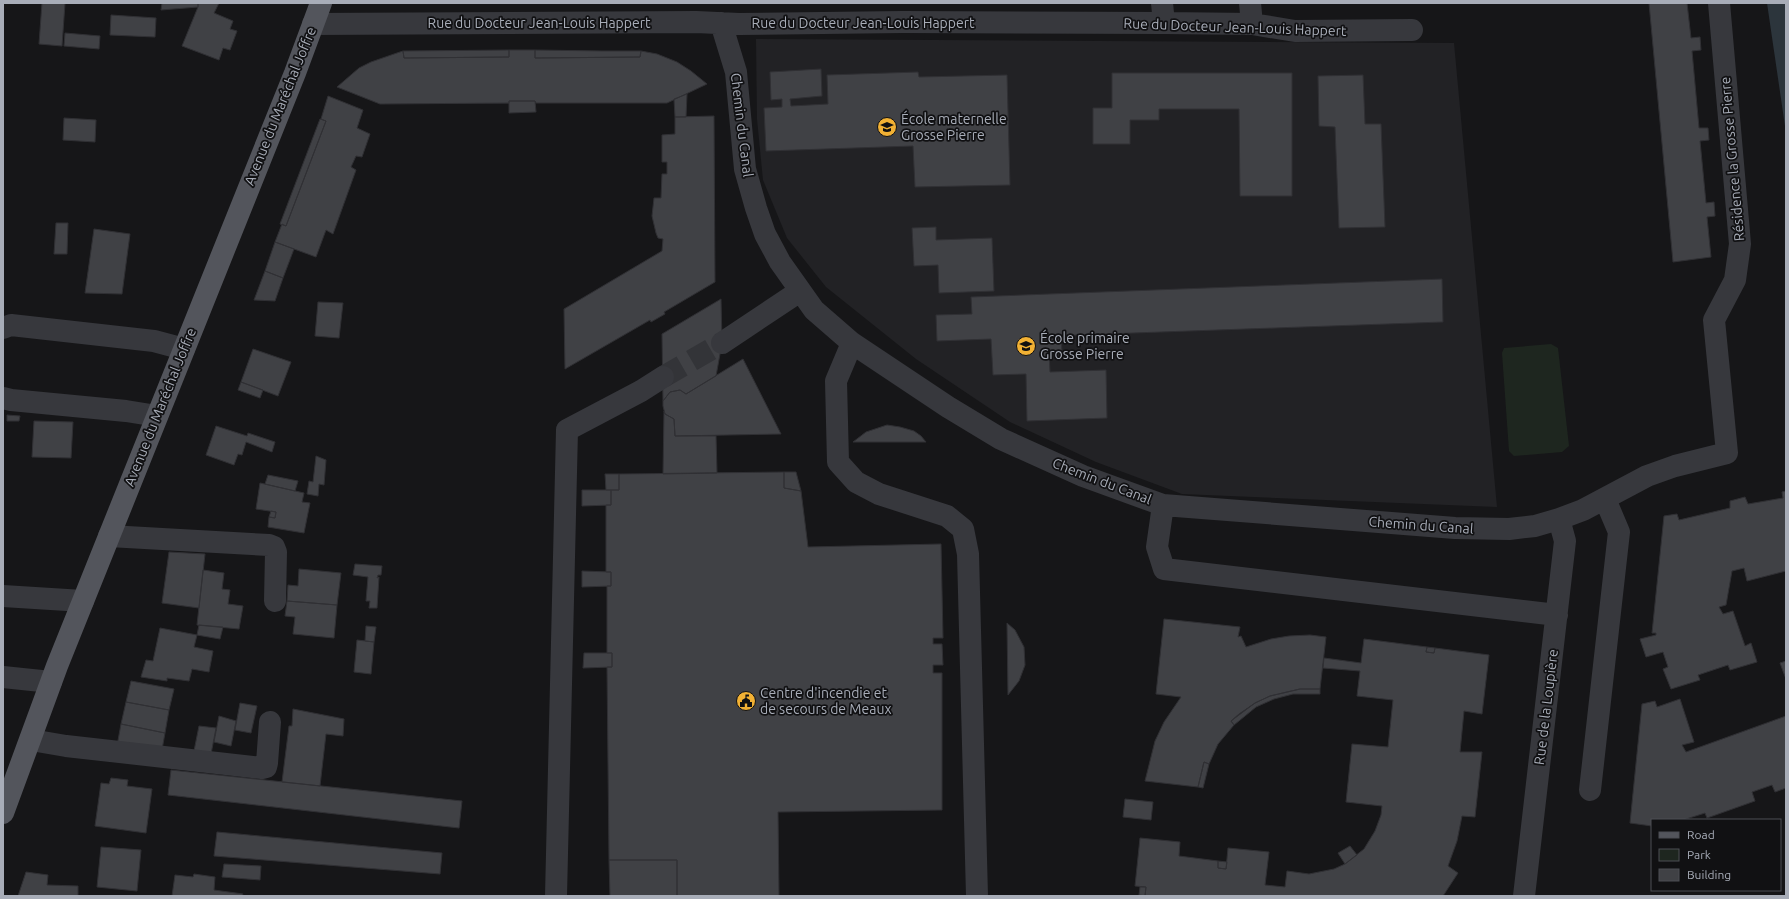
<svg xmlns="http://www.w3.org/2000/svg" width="1789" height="899" font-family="Ubuntu,sans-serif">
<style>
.built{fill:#222225}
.green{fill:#1e261f}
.water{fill:#2c353c}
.building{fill:#404145;stroke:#303034}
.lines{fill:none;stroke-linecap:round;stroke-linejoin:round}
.minor-tunnel{stroke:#333438;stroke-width:22;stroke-dasharray:22 11;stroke-linecap:butt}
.minor{stroke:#37383d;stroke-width:22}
.major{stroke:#53555c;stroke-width:22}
.labels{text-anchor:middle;stroke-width:3.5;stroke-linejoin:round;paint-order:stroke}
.street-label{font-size:14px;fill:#a8adb8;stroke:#111113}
.poi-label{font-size:14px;fill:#a8adb8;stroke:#111113;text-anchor:start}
</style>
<rect width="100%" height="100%" fill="#161618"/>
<path class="built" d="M756,39L1454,43L1497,507L1182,494L1096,462L1010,422L916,359L826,287L787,238L763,180L757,119Z"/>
<path class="green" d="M1551,344L1558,348L1569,446L1562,452L1514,456L1509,451L1502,353L1504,348Z"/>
<path class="water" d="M1767,3H1786V133Z"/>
<path class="building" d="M42,3H65L62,46L39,44Z
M162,3H198V7L161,10Z
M198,3H219L214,13L233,21L230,29L237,31L230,50L223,48L219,60L182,46L198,7Z
M1649,3H1687L1691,38L1700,37L1701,50L1692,51L1699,128H1708L1709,140L1700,141L1706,203L1714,202L1715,216L1707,217L1711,257L1673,262Z
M111,15L156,18L155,37L110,35Z
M65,33L100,36L99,49L64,46Z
M509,50V57L404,58L403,51Z
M509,50H535V58L640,57L641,51L657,54L677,62L691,71L707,84L667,103H536L535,101H509V103L380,104L337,87L359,68L371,62L397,53L403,51L404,58L509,57Z
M535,50L603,51H641L640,57L535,58Z
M821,69L822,96L790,99L791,106L828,104L827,75L918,72L919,77L1007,75L1010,185L915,187L913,146L766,151L764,108L782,107V99L771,100L770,72Z
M1112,73H1292V196H1240L1239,109H1159V120H1130V144H1093V108H1112Z
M1363,75L1365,124H1381L1385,227L1339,228L1335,127L1319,126L1318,76Z
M687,94L686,117H675L674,99Z
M328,96L363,110L357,128L370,134L362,157L356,156L351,167L356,170L333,234L326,230L316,257L275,242L282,224L286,226L326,121L321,119Z
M509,101H535L536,112L509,113Z
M714,116L715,282L664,312L665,314L651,322L650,320L565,369L564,309L662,251L663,239L658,238L656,233L652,216L654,198H661L662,174H667V162H662V135L675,134V117Z
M64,118L96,120L95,142L63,140Z
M320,119L326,121L286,226L280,224Z
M56,223H68L67,254H54Z
M936,227V240L992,238L994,291L939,293L938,265L914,266L912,228Z
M94,229L130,234L122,294L85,293Z
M275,242L294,249L283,278L265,271Z
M265,271L283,278L275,301L254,300Z
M1442,279L1443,322L1049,336V339H1061L1062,352H1049L1050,372L1106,370L1107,418L1027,421L1026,374L993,375L991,339L937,341L936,315L972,314L971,297Z
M721,299L722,343L716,376L686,394L680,390L670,392L663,401L662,334Z
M318,302L343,303L339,338L315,336Z
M253,349L291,362L278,396L241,382Z
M743,359L781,434L675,436L674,419L665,414L663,406V401L670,392L680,390L686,394Z
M241,382L263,390L260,398L238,390Z
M664,411L665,414L674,419L675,436H716L717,473L663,474Z
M7,415L20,416L19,421H7Z
M34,421L73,422L71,458L32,457Z
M887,425L900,427L914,431L921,436L926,442H853L866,432Z
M216,426L247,436L248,433L275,442L272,452L246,442L242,455L238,454L234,465L206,455Z
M316,456L326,460L324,485L319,484L318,496L307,494L309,481L313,482Z
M784,472H796L801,491L784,488Z
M784,472V488L801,491L808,547L941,544L943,638H933V644H942L943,665H933V673H942V810L778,812L779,896H677V860H609L607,667H612V653H607V586H611V572H606V505H611V490H619V474Z
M605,474H619V490H606Z
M268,475L298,481L295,491L265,484Z
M260,483L304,493L302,502L310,503L304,533L268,527L269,517L275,518L276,512L256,509Z
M582,490H611V505L582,506Z
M1786,491V571L1747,581L1744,568L1732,571L1726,605L1719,607L1723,614L1733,611L1745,646L1751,643L1757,662L1730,670L1728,665L1698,675L1700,680L1671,689L1663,669L1668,667L1663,652L1646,657L1640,639L1656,635V633H1652L1664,516L1677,514L1679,520L1730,508V501L1745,497L1748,504L1783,498L1782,492Z
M271,511L276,512L275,518L269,517Z
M169,552L205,554L199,608L162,603Z
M355,564L382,566L381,575H378L377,578L379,577L377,608H369L370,601H366L368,577L353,575Z
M299,569L341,573L337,605L287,601L288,585L298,586Z
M203,570L224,573L222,589L230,590L228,604L243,606L239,629L197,625Z
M582,571L611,572V586L582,587Z
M287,601L337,605L334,638L293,634L295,617L285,616Z
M1164,619L1240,627L1238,637L1241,636L1246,647L1271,639L1289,636L1310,635L1326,637L1320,689H1300L1270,696L1255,703L1239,714L1231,721L1234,725L1218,744L1209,764L1204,762L1198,787L1145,781L1155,741L1164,722L1181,697L1156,694Z
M1007,623L1015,630L1024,647L1025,665L1019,681L1008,695Z
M199,625L223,627L220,639L197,635Z
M366,626L376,627L374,642L365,641Z
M160,628L197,635L194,647L213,651L209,672L192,669L189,681L167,678V681L141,677L146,660L153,661Z
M1364,639L1427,647L1426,652L1434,653L1435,648L1489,655L1482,714L1464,711L1460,752H1482L1475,817L1462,816L1457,841L1448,866L1458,873L1443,896H1133H1145L1146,887L1135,886L1140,838L1180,842L1179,856L1218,861V868L1226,869L1228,848L1269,852L1265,885L1285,887L1287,871L1309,874L1334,869L1345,864L1364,849L1375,831L1381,815L1382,806L1346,802L1352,744L1388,747L1393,700L1357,696L1360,671L1323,668L1324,658L1361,663Z
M357,640L374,642L371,674L354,672Z
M1427,647L1435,648L1434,653L1426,652Z
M584,653H612V667L583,668Z
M1786,661V679L1780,663Z
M131,681L174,689L169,710L126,702Z
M1300,689H1320V694H1293L1274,699L1256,707L1234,725L1231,721L1255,703L1270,696Z
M1680,699L1694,742L1682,745L1686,752L1786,716V788L1775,792L1772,785L1752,792L1755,801L1707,818L1705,813L1683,820H1652V826L1630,823L1642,704L1655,701L1657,707Z
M126,702L169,710L165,733L121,724Z
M240,703L257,706L251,733L235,730Z
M293,709L344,719L343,736L326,734L320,786L282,782L289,726H292Z
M219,716L236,721L231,746L214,742Z
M121,724L165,733L161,755L117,746Z
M199,726L216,728L211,754L194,751Z
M1204,762L1209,764L1203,788L1198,787Z
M171,770L462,801L459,828L168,795Z
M111,778L128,780L127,786L152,789L146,833L95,826L101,783L109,784Z
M1125,799L1153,802L1151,820L1123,817Z
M217,832L442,853L440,874L214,856Z
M1350,846L1357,855L1345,864L1338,853Z
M101,847L141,850L137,891L97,887Z
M609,860H677V896H610Z
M1218,861L1227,862L1226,869L1218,868Z
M224,864L261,866L260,880L222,877Z
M26,872L48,875L47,885L78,886V896H18Z
M194,874L215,877L214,890L243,894L242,896H172L175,875L193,877Z
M1140,887H1146L1145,896L1139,895Z"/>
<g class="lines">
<path class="minor-tunnel" d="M663,377L722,343"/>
<path class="minor" d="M1162,3L1164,23
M1250,3L1252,24
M721,23L736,72L745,169L756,208L765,234L780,262L814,310L852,343L948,407L1001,439L1083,476L1163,505L1455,528L1509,529L1535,526L1559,519L1583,510L1647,476L1675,466L1727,453L1714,320L1735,280L1740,244L1719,3
M313,24L696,22L739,24L903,22L1164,23L1252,24L1295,31L1412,30
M3,328L11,325L154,341L184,349
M722,343L800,291
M852,343L836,381L838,462L856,482L879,494L947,516L963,529L968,554L977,896
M3,398L11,400L126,411L157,416
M1163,505L1157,547L1164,569L1557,615
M109,536L269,545L274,547L276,552L275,601
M3,596L83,601
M3,677L51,682
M31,740L66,746L262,768L266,767L267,763L270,722
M1590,790L1619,532L1605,499
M556,896L567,430L641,391L663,377
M1524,896L1565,541L1559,519"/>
<path class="major" d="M3,813L57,666L295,73L321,3"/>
</g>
<defs>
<symbol id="school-disc" viewBox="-11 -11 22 22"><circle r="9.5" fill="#f2b134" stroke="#111113"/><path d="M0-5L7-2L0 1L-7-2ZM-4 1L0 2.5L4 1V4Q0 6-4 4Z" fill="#111"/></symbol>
<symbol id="civic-disc" viewBox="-11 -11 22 22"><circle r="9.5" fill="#f2b134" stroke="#111113"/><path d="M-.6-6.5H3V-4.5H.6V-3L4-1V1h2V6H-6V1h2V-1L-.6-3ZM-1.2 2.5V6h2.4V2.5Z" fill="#111"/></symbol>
</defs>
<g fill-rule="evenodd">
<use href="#school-disc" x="876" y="116" width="22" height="22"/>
<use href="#school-disc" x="1015" y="335" width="22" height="22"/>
<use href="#civic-disc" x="735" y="690" width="22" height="22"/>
</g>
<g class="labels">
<g class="street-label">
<text x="539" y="28">Rue du Docteur Jean-Louis Happert</text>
<text x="863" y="28">Rue du Docteur Jean-Louis Happert</text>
<text transform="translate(1235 27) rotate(2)" y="5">Rue du Docteur Jean-Louis Happert</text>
<text transform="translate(280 106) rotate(-68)" y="5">Avenue du Maréchal Joffre</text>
<text transform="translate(742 125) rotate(83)" y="5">Chemin du Canal</text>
<text transform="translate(1732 159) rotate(-95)" y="5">Résidence la Grosse Pierre</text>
<text transform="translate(160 407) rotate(-68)" y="5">Avenue du Maréchal Joffre</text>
<text transform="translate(1102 481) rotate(21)" y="5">Chemin du Canal</text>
<text transform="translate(1421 525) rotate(4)" y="5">Chemin du Canal</text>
<text transform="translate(1546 707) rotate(-83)" y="5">Rue de la Loupière</text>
</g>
<g class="poi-label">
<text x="901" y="124">École maternelle<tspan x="901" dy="16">Grosse Pierre</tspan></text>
<text x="1040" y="343">École primaire<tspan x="1040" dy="16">Grosse Pierre</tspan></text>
<text x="760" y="698">Centre d'incendie et<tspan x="760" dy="16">de secours de Meaux</tspan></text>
</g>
</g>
<rect width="1789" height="899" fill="none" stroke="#a8adb8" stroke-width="8"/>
<rect x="1651" y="819" width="130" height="72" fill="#111113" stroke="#4d4f55"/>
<rect x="1659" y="832" width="20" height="6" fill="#53555c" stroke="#4d4f55"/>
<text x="1687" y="839" font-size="12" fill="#a8adb8">Road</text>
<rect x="1659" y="849" width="20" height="12" fill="#1e261f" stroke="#4d4f55"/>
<text x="1687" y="859" font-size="12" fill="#a8adb8">Park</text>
<rect x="1659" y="869" width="20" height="12" fill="#404145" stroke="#4d4f55"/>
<text x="1687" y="879" font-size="12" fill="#a8adb8">Building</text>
</svg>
